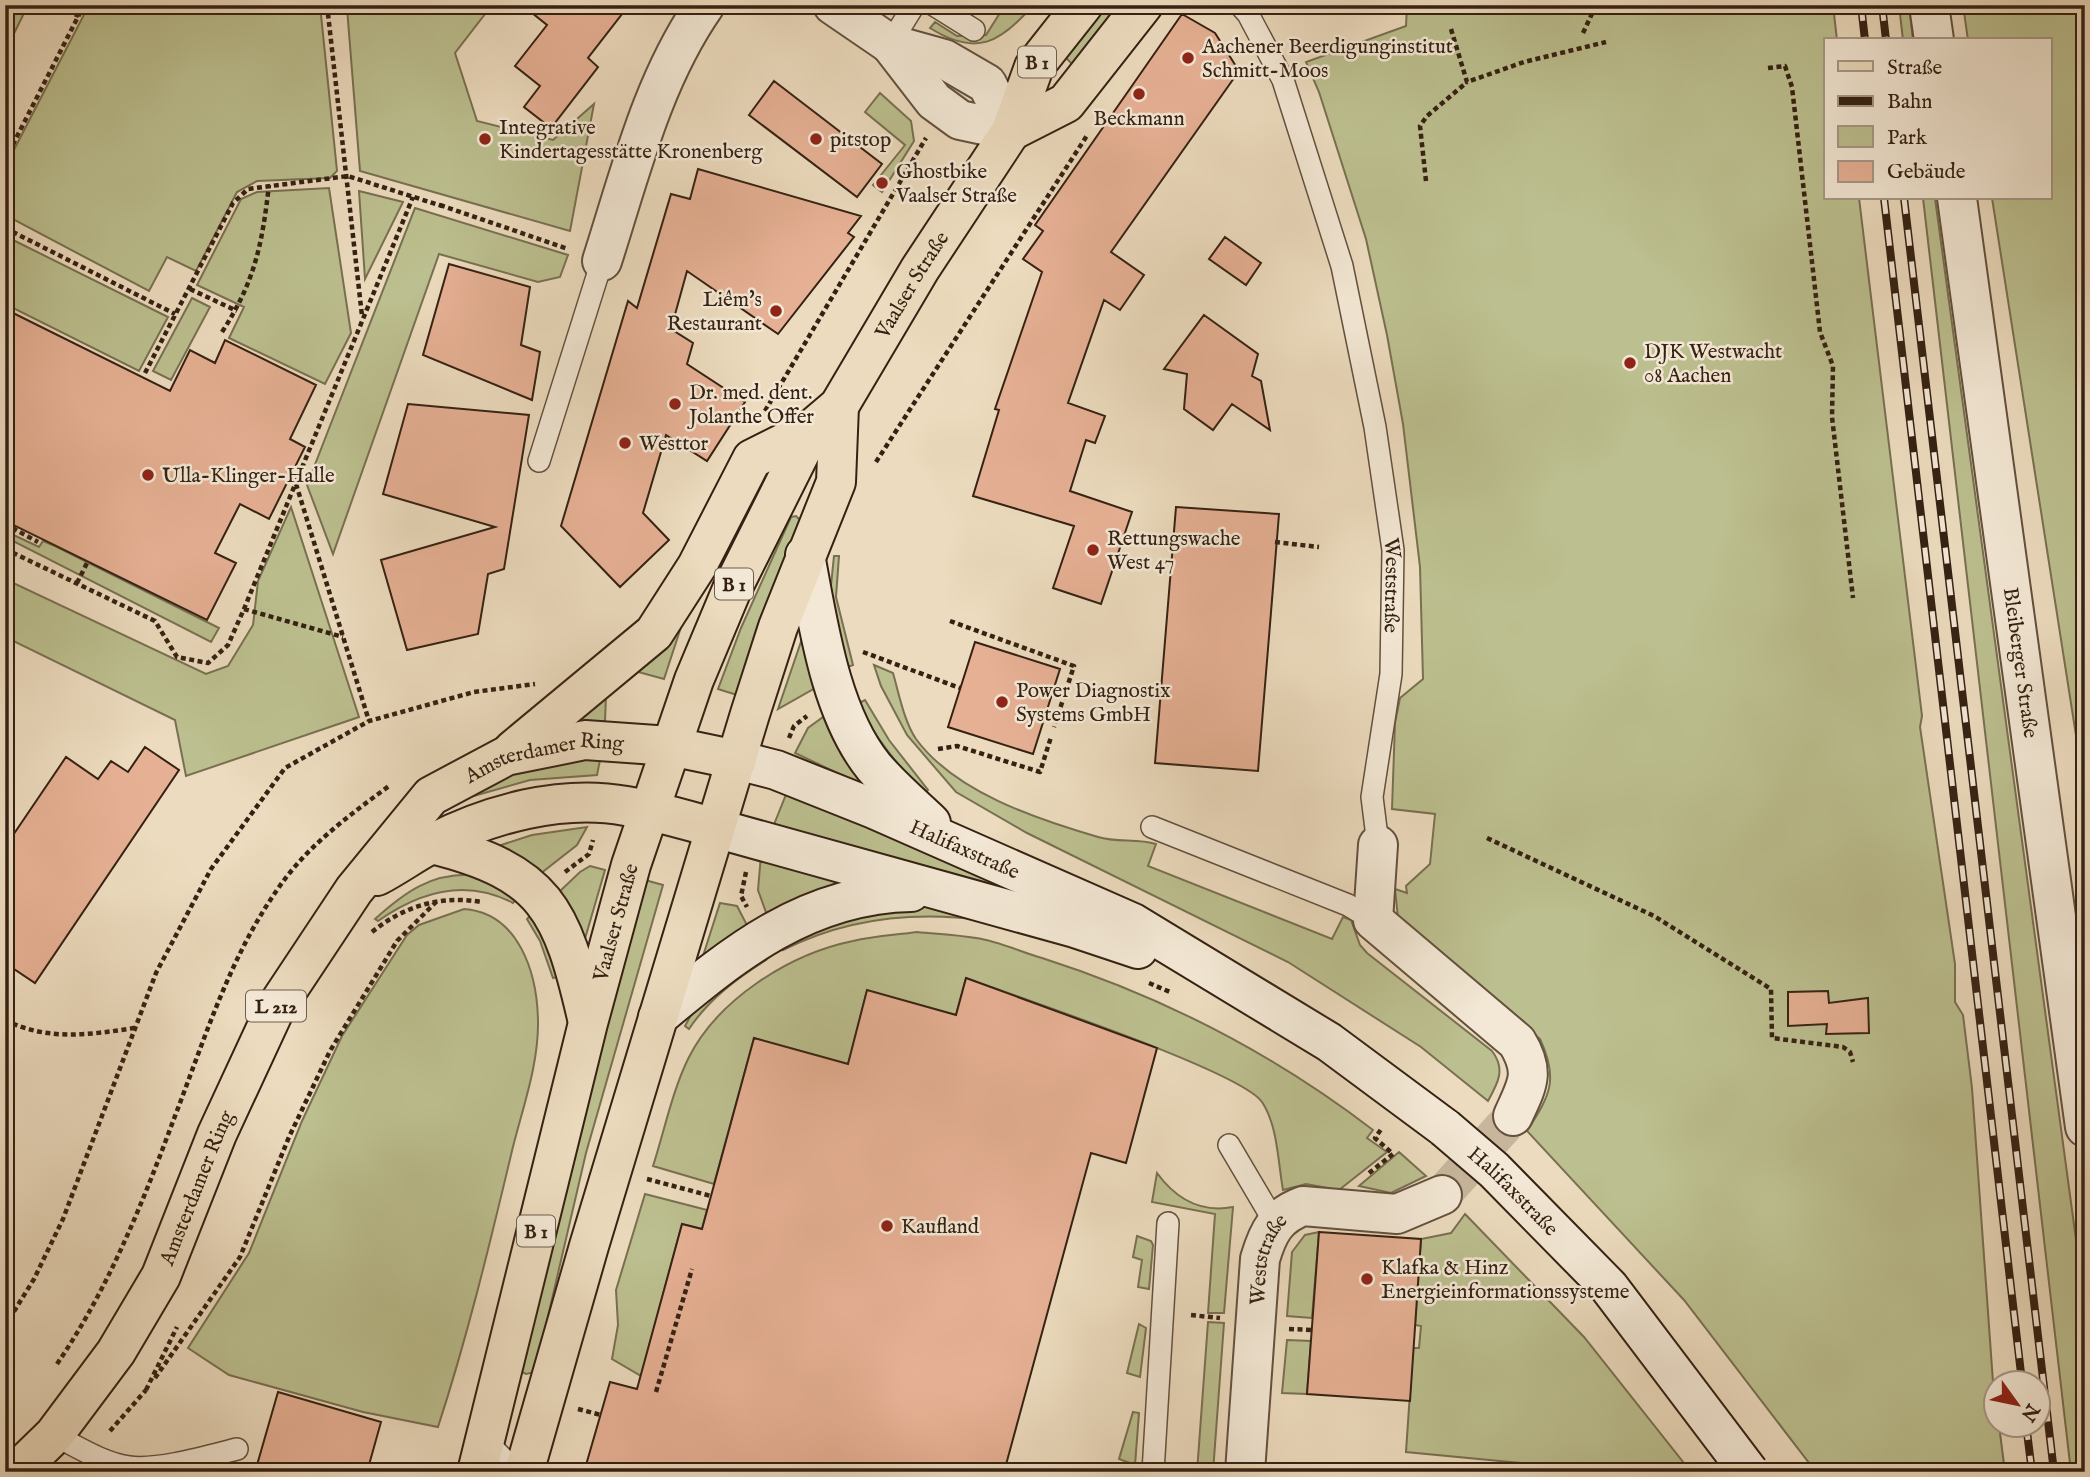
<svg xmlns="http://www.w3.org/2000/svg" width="2090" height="1477" font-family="'IM FELL English',serif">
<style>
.green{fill:#bcbf8f;stroke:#787051;stroke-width:2}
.building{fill:#e6b094;stroke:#352113;stroke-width:2}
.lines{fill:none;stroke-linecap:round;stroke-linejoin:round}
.street-tunnel{stroke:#c7b69c;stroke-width:38;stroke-dasharray:38 19;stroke-linecap:butt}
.lane-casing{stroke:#63503e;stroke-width:24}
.street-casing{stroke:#63503e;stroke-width:42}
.secondary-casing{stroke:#352113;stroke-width:42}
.primary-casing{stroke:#352113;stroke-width:42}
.path{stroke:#352113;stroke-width:4.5;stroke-dasharray:5 3.5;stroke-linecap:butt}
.lane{stroke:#f3e8d5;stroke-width:21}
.street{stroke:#f3e8d5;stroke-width:38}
.secondary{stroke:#f3e8d5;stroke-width:38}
.primary{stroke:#ecdbbe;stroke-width:38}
.rail-casing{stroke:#352113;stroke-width:8}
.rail{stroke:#f3e8d5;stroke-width:5;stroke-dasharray:16;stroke-linecap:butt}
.secondary-bridge-casing{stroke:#352113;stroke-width:42;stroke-linecap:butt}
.secondary-bridge{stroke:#f3e8d5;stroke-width:38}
.poi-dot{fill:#8f2418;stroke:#f3e8d5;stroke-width:2.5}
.labels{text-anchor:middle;stroke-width:5;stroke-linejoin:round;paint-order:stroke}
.shield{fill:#f3e8d5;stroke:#6e5d4d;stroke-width:2}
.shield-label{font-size:19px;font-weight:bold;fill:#352113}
.poi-label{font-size:21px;fill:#352113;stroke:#f3e8d5;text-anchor:start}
.street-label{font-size:21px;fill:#352113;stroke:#f3e8d5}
</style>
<rect width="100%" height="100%" fill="#ecdbbe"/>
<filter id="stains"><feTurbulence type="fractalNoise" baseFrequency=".00286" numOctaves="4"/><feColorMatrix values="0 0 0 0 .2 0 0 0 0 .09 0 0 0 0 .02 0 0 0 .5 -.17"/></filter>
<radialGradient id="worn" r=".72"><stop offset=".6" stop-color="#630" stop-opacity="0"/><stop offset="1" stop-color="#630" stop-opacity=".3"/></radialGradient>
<path class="green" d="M5,5H28L5,52Z
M89,5H320L337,171L330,178L257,181L237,192L196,271L167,257L149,291L5,215V167Z
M350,5H492L455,53L477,121L553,140L594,104L570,231L360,171L347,8Z
M1005,5H1033C1001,43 976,57 930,28L935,22L957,36L986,35Z
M1106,5H1120L1074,66L1065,57Z
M1407,5H1833L1837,40H1826V198H1859L1922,716L1920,727L1955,964V1002L1963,1015L1972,1088L1996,1424L1999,1425L2005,1472H1816L1684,1300L1527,1131C1550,1095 1559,1080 1540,1039L1398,918L1395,889L1407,893L1406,886L1430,864L1435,814L1392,809L1395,723L1400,698L1423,679L1420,567L1403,424L1387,335L1366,239L1319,92L1306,62L1406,26Z
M1899,5H1909L1913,40H1903Z
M1963,5H2085V793L1992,198H2050V40H1968Z
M880,93L911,121L914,141L882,192L873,185L905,145L865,112Z
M329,188L351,333L325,384L229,338L244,307L197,285L241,199L257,192Z
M359,191L403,202L365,279Z
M1923,198H1935L2085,1306V1472H2071Z
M415,208L568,255L560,277L538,282L439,254L333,554L307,485Z
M5,236L168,317L139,371L5,304Z
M192,298L210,307L171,380L153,371Z
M291,507L359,717L186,776L175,720L5,637V579L206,674L228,666L253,625L258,581Z
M796,516L800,520L737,695L718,689L741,628L791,517Z
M5,531L39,547L43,541L55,546L219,628L211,642L5,537Z
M834,556H839L836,597L853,665L844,668L830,595Z
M683,621L664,679L631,670Z
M805,630L824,683L778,709Z
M874,665L893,673C899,694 904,721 916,739C955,792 1036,819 1098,837C1117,843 1137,838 1156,844L1148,866L1332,939L1343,917L1351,920L1360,945L1367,953L1492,1051C1506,1069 1498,1083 1488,1101L1421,1047L1288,962L1027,833L956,792L907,735L881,686Z
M606,696L605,721L569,724Z
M865,700L889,740L928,790L925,793C897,766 876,738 857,704Z
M834,709L869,788L795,753L808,728Z
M601,755L597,775L530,780L456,801L486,779Z
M787,792L1027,895L771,832Z
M587,827L577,845L540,874L495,847L532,835Z
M761,855L857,879L768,918L758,890Z
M590,866L605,870L584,942L558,893L580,872Z
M473,875L519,895L513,903C466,878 419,892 378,921L375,919C405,892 431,873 473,875Z
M645,880L663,885L586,1153L535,1372L526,1374L522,1372L593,1070Z
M720,903L737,906L749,929L703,956Z
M939,904L983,920C914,911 846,918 783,950L779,939L831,917Z
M464,909C519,913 537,973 538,1020C539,1066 521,1112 511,1155C489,1247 467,1338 438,1427L363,1412L229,1375L188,1348L249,1253L302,1121L342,1036L407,935L419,925Z
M534,911L543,927L557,977L553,978L540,941L527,919Z
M917,932C936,934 956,935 976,938C998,941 1021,952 1042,958C1161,996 1274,1054 1373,1130L1367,1138L1387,1152L1339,1190L1306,1184L1283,1190C1278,1163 1278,1126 1262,1102C1241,1071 1014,996 966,978L956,1015L867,991L848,1064L754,1038L714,1184L653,1166C664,1132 672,1092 688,1059C717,1000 789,954 853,941C874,936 896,935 917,932Z
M760,950L766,960C736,979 709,999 689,1029L685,1026L691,1015Z
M1399,1152L1426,1176L1391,1193L1359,1186Z
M1157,1173C1176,1199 1201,1213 1233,1207L1224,1313H1208L1215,1214L1152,1202Z
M645,1194L707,1210L702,1229L682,1224L641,1376L612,1359L618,1325L616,1290Z
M1465,1214L1584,1337L1691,1472H1614L1406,1452L1413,1348H1419L1421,1326L1415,1325L1421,1239L1451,1233Z
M1319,1232L1312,1318L1287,1316L1292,1252L1305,1235Z
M1137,1236L1151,1241L1153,1245L1149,1289L1138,1287L1142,1260L1133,1257Z
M1208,1322L1224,1323L1213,1472H1197Z
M1139,1324L1146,1328L1140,1377L1127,1373Z
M1287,1340L1311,1341L1307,1394L1282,1393Z
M1133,1412L1139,1413L1135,1465L1119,1459Z"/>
<path class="building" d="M522,5H629L588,58L598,67L551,128L524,107L540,86L515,66L547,25Z
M1182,14L1215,33L1239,71L1111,252L1144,275L1120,310L1104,300L1068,403L1105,416L1095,443L1086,440L1070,491L1132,512L1101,604L1053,588L1074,526L973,496L999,410L995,409L1042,272L1023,259L1043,231L1035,225Z
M774,81L882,164L857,197L749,115Z
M698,169L861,216L848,233L854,237L778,334L687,271L671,329L693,343L687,364L745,402L707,461L666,435L643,513L669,540L620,587L561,526L628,301L637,308L671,194L690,199Z
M1225,237L1261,263L1246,285L1209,259Z
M449,264L530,287L521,345L540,352L532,400L423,355Z
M5,309L170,391L190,350L215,363L225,340L316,385L290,439L305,447L269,519L240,504L215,553L236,563L207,620L5,521Z
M1204,315L1258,354L1252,376L1261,381L1270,430L1232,404L1213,430L1184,409L1187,374L1164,369Z
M408,404L529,415L504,569L488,574L478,634L407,650L381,560L495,527L383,494Z
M1176,507L1279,514L1258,771L1155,763Z
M975,642L1060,669L1033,754L948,727Z
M145,747L179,770L35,983L5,963V847L66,757L98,779L111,761L128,772Z
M966,978L1157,1048L1126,1163L1091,1153L1004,1472H584L610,1382L637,1389L682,1224L702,1229L754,1038L848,1064L867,990L956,1015Z
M1828,991L1829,1003L1868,998L1869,1033L1826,1034L1827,1024L1788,1026V992Z
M1319,1232L1421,1239L1410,1401L1307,1394Z
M278,1392L381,1422L367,1472H255Z"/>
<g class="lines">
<path class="street-tunnel" d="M1442,1195L1513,1116"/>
<defs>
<g id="lane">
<path d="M934,5L974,30"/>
<path id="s1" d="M1240,5L1248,14L1283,80L1342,266L1375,427L1393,550L1391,674L1372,797L1378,845"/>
<path d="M890,44L914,5"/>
<path d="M539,461L602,261"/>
<path d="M1152,827L1348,905L1373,920"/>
<path d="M1229,1145L1275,1223"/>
<path d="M54,1435C76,1446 104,1464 129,1467C158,1471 209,1456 237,1449"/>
<path d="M484,1439L516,1472"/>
<path d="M1153,1472L1168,1223"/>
</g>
<g id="street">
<path d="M833,5L890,44L944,59L987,84L1011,131"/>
<path d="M1929,5L1934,40"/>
<path d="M890,44L934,101L960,120L1011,131"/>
<path id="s2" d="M1957,198L2085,1127"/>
<path d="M602,261C630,174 652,81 705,5"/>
<path d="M1378,845L1373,920L1517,1042C1536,1073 1527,1085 1513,1116"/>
<path id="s3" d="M1245,1472L1260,1259C1268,1232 1276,1216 1303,1206L1397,1214L1442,1195"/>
</g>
<g id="secondary">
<path d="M805,555C818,623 830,713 874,767C891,787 912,805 931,823"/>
<path id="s4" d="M737,760L776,770L874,809L1133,923L1329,1042L1445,1128"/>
<path d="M715,828L1075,928L1138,949"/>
<path d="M658,1017C734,953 807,894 911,892"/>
</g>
<g id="primary">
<path d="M1011,131L1066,103L1143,5"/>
<path d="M513,750L654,633L697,566L752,459L812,429"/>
<path d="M432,844C546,872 562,910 587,1018"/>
<path d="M377,876C396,866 414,853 433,843C489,814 562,794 626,806C656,811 686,820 715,828"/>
<path id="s5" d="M16,1472L54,1435L116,1352L161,1276L217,1134L275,1009L354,890L431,796L506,756L585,740L670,746L737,760"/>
<path id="s6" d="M477,1472L588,1023L631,865L694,680L733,587L812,429L839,406L920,269L1011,131L1034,67L1083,5"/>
<path d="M524,1472L589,1246L750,714L778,627L836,482L839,406"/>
</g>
</defs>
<use href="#lane" class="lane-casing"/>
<use href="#street" class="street-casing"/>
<use href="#secondary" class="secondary-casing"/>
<use href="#primary" class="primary-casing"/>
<path class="path" d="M327,5L362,316
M67,11L79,16
M1451,29L1467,82L1524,62L1606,42
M1583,33L1596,5
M1768,68L1785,66L1792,87L1820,332L1833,366L1832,417L1853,598
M5,160L84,5
M1426,181L1420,126L1427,116L1467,82
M440,205L568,249
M5,228L175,314
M190,289L237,311
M222,332C255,281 262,245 269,185
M145,373L233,203L248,189L348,176L442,206
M765,411L926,138
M876,462L1088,134
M296,484L369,721
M5,524L38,542
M1275,542L1319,547
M5,549L155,621L177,657L208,663L228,645L244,609L413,197
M77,583L88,561
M244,609L343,637
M950,621L1074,666L1054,727
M863,652L960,688
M789,738L794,726L807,716
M938,749L957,746L1040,772L1051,737
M1487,838L1654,916L1771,989L1772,1038L1843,1047L1850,1052L1853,1062
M565,872L589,854L593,840
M746,872L741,896L747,907
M372,932C404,906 441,895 481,902
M1149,983L1170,992
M5,1020C47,1041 89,1035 134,1028
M1369,1173L1393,1154L1375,1138L1382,1128
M647,1179L711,1196
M1191,1315L1220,1318
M5,1326L34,1279L63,1219L156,973L211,869L285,768L369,721L474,692L535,684
M1289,1329L1313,1330
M57,1364C109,1288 143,1202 175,1116C205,1038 229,959 277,890C306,847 347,817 389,786
M155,1378L240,1257L289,1137L330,1051L397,941L437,901
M146,1390L177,1327
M656,1392L692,1269
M578,1409L601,1415
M110,1431L146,1390
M1287,1469L1318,1472"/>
<use href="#lane" class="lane"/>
<use href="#street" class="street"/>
<use href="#secondary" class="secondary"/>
<use href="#primary" class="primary"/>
<defs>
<path id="rail" d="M1861,5L1865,40
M1882,5L1886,40
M1884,198L2022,1382
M1904,198L2054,1472
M2026,1424L2032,1472"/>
</defs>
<use href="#rail" class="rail-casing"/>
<use href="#rail" class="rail"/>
<defs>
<g id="secondary-bridge">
<path id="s7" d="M1445,1128L1494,1170L1609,1287L1749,1472"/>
</g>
</defs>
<use href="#secondary-bridge" class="secondary-bridge-casing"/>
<use href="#secondary-bridge" class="secondary-bridge"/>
</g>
<g class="poi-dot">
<circle cx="1188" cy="58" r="7"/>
<circle cx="1139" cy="94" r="7"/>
<circle cx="485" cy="139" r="7"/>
<circle cx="816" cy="139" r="7"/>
<circle cx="882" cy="183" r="7"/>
<circle cx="776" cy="311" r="7"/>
<circle cx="1630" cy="363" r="7"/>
<circle cx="675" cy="404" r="7"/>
<circle cx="625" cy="443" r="7"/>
<circle cx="148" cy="475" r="7"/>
<circle cx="1093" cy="550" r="7"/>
<circle cx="1002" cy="702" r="7"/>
<circle cx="887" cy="1226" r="7"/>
<circle cx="1367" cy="1279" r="7"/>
</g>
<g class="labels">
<g class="shield">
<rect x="1018" y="46.5" width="38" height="31" rx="5"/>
<rect x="715" y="568.5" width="38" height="31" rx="5"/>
<rect x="246" y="990.5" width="60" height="31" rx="5"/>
<rect x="517" y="1215.5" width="38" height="31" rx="5"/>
</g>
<g class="shield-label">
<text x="1037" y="69">B 1</text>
<text x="734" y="591">B 1</text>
<text x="276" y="1013">L 212</text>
<text x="536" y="1238">B 1</text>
</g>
<g class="poi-label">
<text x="1202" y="53">Aachener Beerdigunginstitut<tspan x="1202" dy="24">Schmitt-Moos</tspan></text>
<text x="1139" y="125" text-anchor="middle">Beckmann</text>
<text x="499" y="134">Integrative<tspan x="499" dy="24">Kindertagesstätte Kronenberg</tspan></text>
<text x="830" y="146">pitstop</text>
<text x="896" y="178">Ghostbike<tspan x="896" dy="24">Vaalser Straße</tspan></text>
<text x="762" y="306" text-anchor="end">Liêm's<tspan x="762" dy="24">Restaurant</tspan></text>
<text x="1644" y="358">DJK Westwacht<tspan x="1644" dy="24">08 Aachen</tspan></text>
<text x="689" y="399">Dr. med. dent.<tspan x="689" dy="24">Jolanthe Offer</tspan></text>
<text x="639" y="450">Westtor</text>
<text x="162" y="482">Ulla-Klinger-Halle</text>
<text x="1107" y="545">Rettungswache<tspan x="1107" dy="24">West 47</tspan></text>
<text x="1016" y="697">Power Diagnostix<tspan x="1016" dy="24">Systems GmbH</tspan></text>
<text x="901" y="1233">Kaufland</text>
<text x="1381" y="1274">Klafka &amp; Hinz<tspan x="1381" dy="24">Energieinformationssysteme</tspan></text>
</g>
<g class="street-label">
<text dy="7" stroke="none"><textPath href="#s6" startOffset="1276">Vaalser Straße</textPath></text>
<text dy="7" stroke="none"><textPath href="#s1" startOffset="606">Weststraße</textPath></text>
<text dy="7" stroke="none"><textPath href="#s2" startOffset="469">Bleiberger Straße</textPath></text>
<text dy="7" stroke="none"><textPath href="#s5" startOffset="922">Amsterdamer Ring</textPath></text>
<text dy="7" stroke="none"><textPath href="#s4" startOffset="245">Halifaxstraße</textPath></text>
<text dy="7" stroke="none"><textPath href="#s6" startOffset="567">Vaalser Straße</textPath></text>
<text dy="7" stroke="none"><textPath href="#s5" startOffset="340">Amsterdamer Ring</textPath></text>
<text dy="7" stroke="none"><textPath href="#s7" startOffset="93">Halifaxstraße</textPath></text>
<text dy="7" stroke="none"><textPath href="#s3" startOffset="215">Weststraße</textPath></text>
</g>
</g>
<rect width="2090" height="1477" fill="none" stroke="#ecdbbe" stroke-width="28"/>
<rect x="7" y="7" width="2076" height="1463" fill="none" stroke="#352113" stroke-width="3.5"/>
<rect x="14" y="14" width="2062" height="1449" fill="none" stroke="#352113" stroke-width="2"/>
<rect x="1824" y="38" width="228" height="161" fill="#f3e8d5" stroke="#a79887" stroke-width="2"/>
<rect x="1838" y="61" width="35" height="10" fill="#ecdbbe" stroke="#a79887" stroke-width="2"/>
<text x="1887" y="74" font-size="21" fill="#352113">Straße</text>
<rect x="1838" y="96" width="35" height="10" fill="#352113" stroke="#a79887" stroke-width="2"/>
<text x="1887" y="108" font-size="21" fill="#352113">Bahn</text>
<rect x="1838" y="126" width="35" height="21" fill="#bcbf8f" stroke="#a79887" stroke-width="2"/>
<text x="1887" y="144" font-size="21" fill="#352113">Park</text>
<rect x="1838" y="161" width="35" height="21" fill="#e6b094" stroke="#a79887" stroke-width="2"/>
<text x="1887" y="178" font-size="21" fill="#352113">Gebäude</text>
<g transform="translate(2017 1404) rotate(123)"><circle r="33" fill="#f3e8d5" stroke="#a79887" stroke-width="2"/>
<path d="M0-5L12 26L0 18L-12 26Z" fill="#8f2418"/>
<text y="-10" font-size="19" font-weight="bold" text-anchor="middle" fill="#352113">N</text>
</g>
<rect width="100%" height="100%" filter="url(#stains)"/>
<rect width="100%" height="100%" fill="url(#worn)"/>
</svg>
